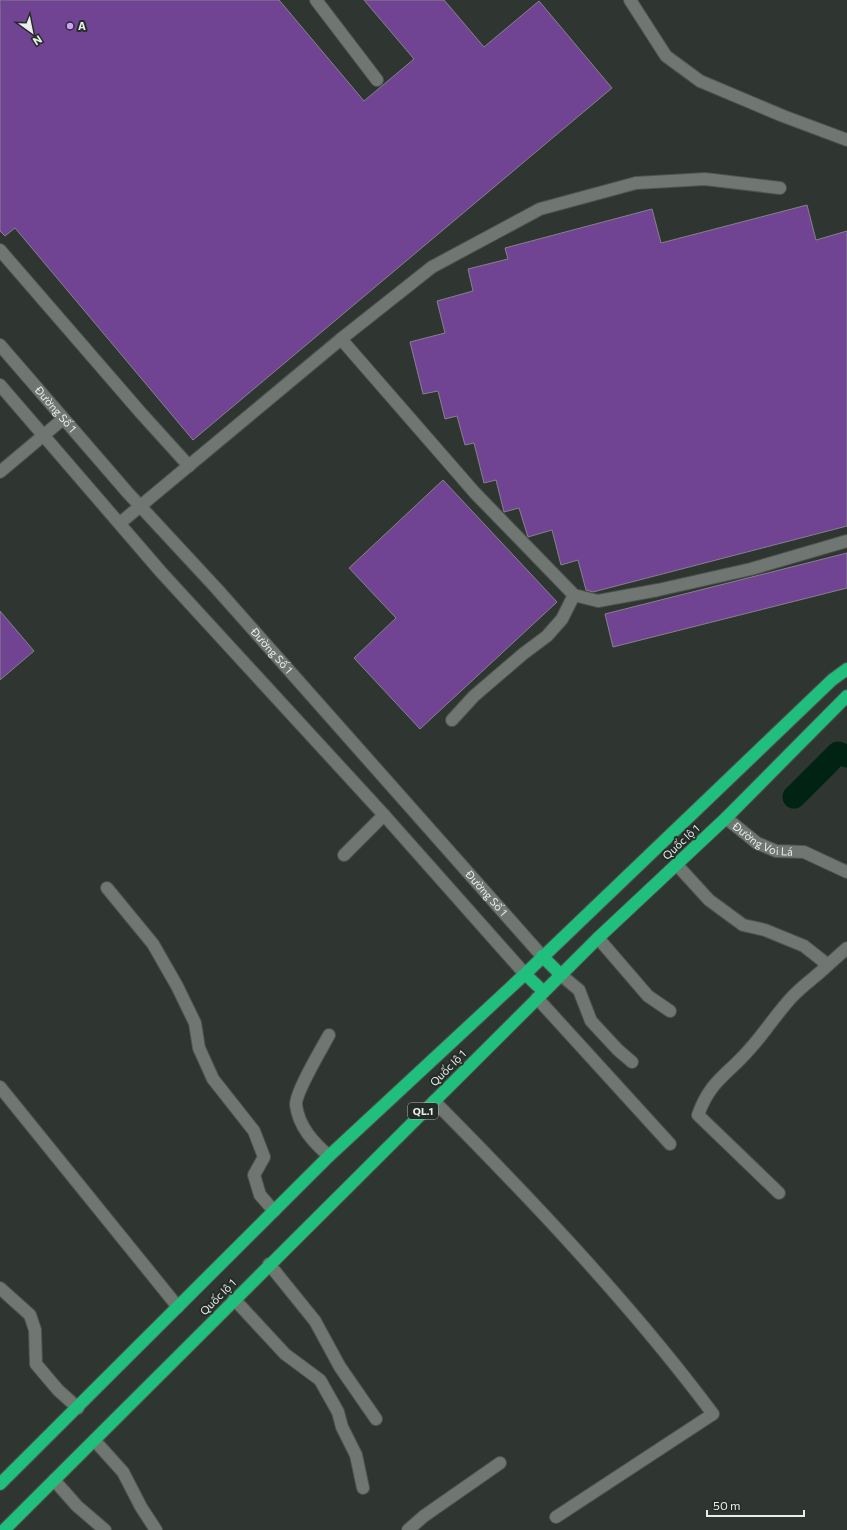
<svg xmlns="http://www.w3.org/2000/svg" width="847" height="1530" font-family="Commissioner,sans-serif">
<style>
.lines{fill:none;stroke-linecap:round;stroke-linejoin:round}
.river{stroke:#012313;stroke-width:23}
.building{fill:#714493;stroke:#858289}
.minor-casing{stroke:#4e5350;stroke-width:14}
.highway-casing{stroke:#4e5350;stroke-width:14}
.minor{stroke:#707772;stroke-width:12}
.highway{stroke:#21bf7d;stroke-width:12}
.poi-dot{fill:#d29dfd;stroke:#252c28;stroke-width:1.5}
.labels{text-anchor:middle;stroke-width:4;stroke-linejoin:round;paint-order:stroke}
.shield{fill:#252c28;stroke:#aeb3b0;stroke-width:1}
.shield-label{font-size:10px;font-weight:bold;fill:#e9edeb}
.poi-label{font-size:11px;font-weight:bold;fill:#e9edeb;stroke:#252c28;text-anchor:start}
.street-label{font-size:11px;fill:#e9edeb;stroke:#252c28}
</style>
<rect width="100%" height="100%" fill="#2f3632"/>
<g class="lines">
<path class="river" d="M794,797L838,753L847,756"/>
</g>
<path class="building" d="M0,0H279L364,101L414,59L364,0H444L484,47L539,1L612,88L193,440L15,228L5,236L0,231Z
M807,205L816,240L847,231V526L593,592L586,590L578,560L561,565L552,530L528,537L519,508L504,512L496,480L484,483L474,443L465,445L457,416L445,419L438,391L423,394L410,342L445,333L437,301L473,291L468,269L508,259L505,248L652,209L661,243Z
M443,480L557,602L420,729L354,658L396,618L349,568Z
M847,553V588L613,647L605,614Z
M0,611L34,651L0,680Z"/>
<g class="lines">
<defs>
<g id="minor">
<path d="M316,0L377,80"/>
<path d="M630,0L666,56L700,81L783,116L847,140"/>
<path d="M0,250L141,413L189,466"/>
<path d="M341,339L475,493L574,595L598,601L658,590L751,569L847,541"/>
<path id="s1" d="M0,345L128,493L217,589L542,956"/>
<path d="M0,385L161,572L384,815L525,974"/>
<path d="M0,472L63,419"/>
<path d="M120,523L341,339L432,267L540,209L636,183L705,179L780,188"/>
<path d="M452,720L474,696L523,654L547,636L562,619L574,595"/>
<path id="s2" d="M726,818L757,843L776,851L804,852L847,872"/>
<path d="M344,855L384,815"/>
<path d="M677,865L709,900L743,925L765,930L804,946L828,965L847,948"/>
<path d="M107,888L153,944L177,986L195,1023L199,1048L213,1079L254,1131L264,1157L254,1175L260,1195L274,1211"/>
<path d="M598,938L648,996L670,1011"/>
<path d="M561,975L579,990L591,1021L618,1050L632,1062"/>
<path d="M537,998L670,1144"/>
<path d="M0,1087L178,1307"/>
<path d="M434,1101C530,1198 631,1304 713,1414L556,1517"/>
<path d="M329,1156C313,1142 299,1127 296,1105C295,1093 322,1048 329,1035"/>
<path d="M779,1193L698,1115C710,1081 726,1076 748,1051C764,1034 776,1014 792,997C803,985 817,976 828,965"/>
<path d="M269,1264L315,1321L340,1367L376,1419"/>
<path d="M0,1288L30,1315L35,1330L36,1364L58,1390L78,1408"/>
<path d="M234,1299L285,1354L320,1380L338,1412L342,1427L356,1455L363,1488"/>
<path d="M95,1441L123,1472L141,1507L156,1530"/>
<path d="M54,1480L77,1506L105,1530"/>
<path d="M408,1530L424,1516L500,1463"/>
</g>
<path id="highway" d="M542,956L561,975
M525,974L544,992
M0,1484L329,1156L525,974L832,680L847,669
M4,1530L598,938L726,818L847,696"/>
</defs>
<use href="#minor" class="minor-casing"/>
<use href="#highway" class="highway-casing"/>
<use href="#minor" class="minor"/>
<use href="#highway" class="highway"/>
</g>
<circle class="poi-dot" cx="70" cy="26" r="4"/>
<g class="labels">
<rect class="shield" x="408" y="1103" width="30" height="16" rx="3"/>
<g class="shield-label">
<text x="423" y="1115">QL.1</text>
</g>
<g class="poi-label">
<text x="78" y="30">A</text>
</g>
<g class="street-label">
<text dy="4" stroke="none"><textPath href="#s1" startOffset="85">Đường Số 1</textPath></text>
<text dy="4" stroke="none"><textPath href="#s1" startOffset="409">Đường Số 1</textPath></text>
<text dy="4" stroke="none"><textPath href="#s2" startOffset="44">Đường Voi Lá</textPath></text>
<text transform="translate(681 842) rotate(-43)" y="4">Quốc lộ 1</text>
<text dy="4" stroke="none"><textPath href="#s1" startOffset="733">Đường Số 1</textPath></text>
<text transform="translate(448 1068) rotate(-45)" y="4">Quốc lộ 1</text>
<text transform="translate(218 1297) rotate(-45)" y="4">Quốc lộ 1</text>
</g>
</g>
<g transform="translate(32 32) rotate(147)" stroke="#252c28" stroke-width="3" paint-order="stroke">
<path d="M0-3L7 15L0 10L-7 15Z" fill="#e9edeb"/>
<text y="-6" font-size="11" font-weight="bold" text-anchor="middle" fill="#e9edeb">N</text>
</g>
<path d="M707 1510v6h97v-6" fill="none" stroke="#e9edeb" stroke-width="2"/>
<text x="713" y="1510" font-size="12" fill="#e9edeb" stroke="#252c28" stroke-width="3" paint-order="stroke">50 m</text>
</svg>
